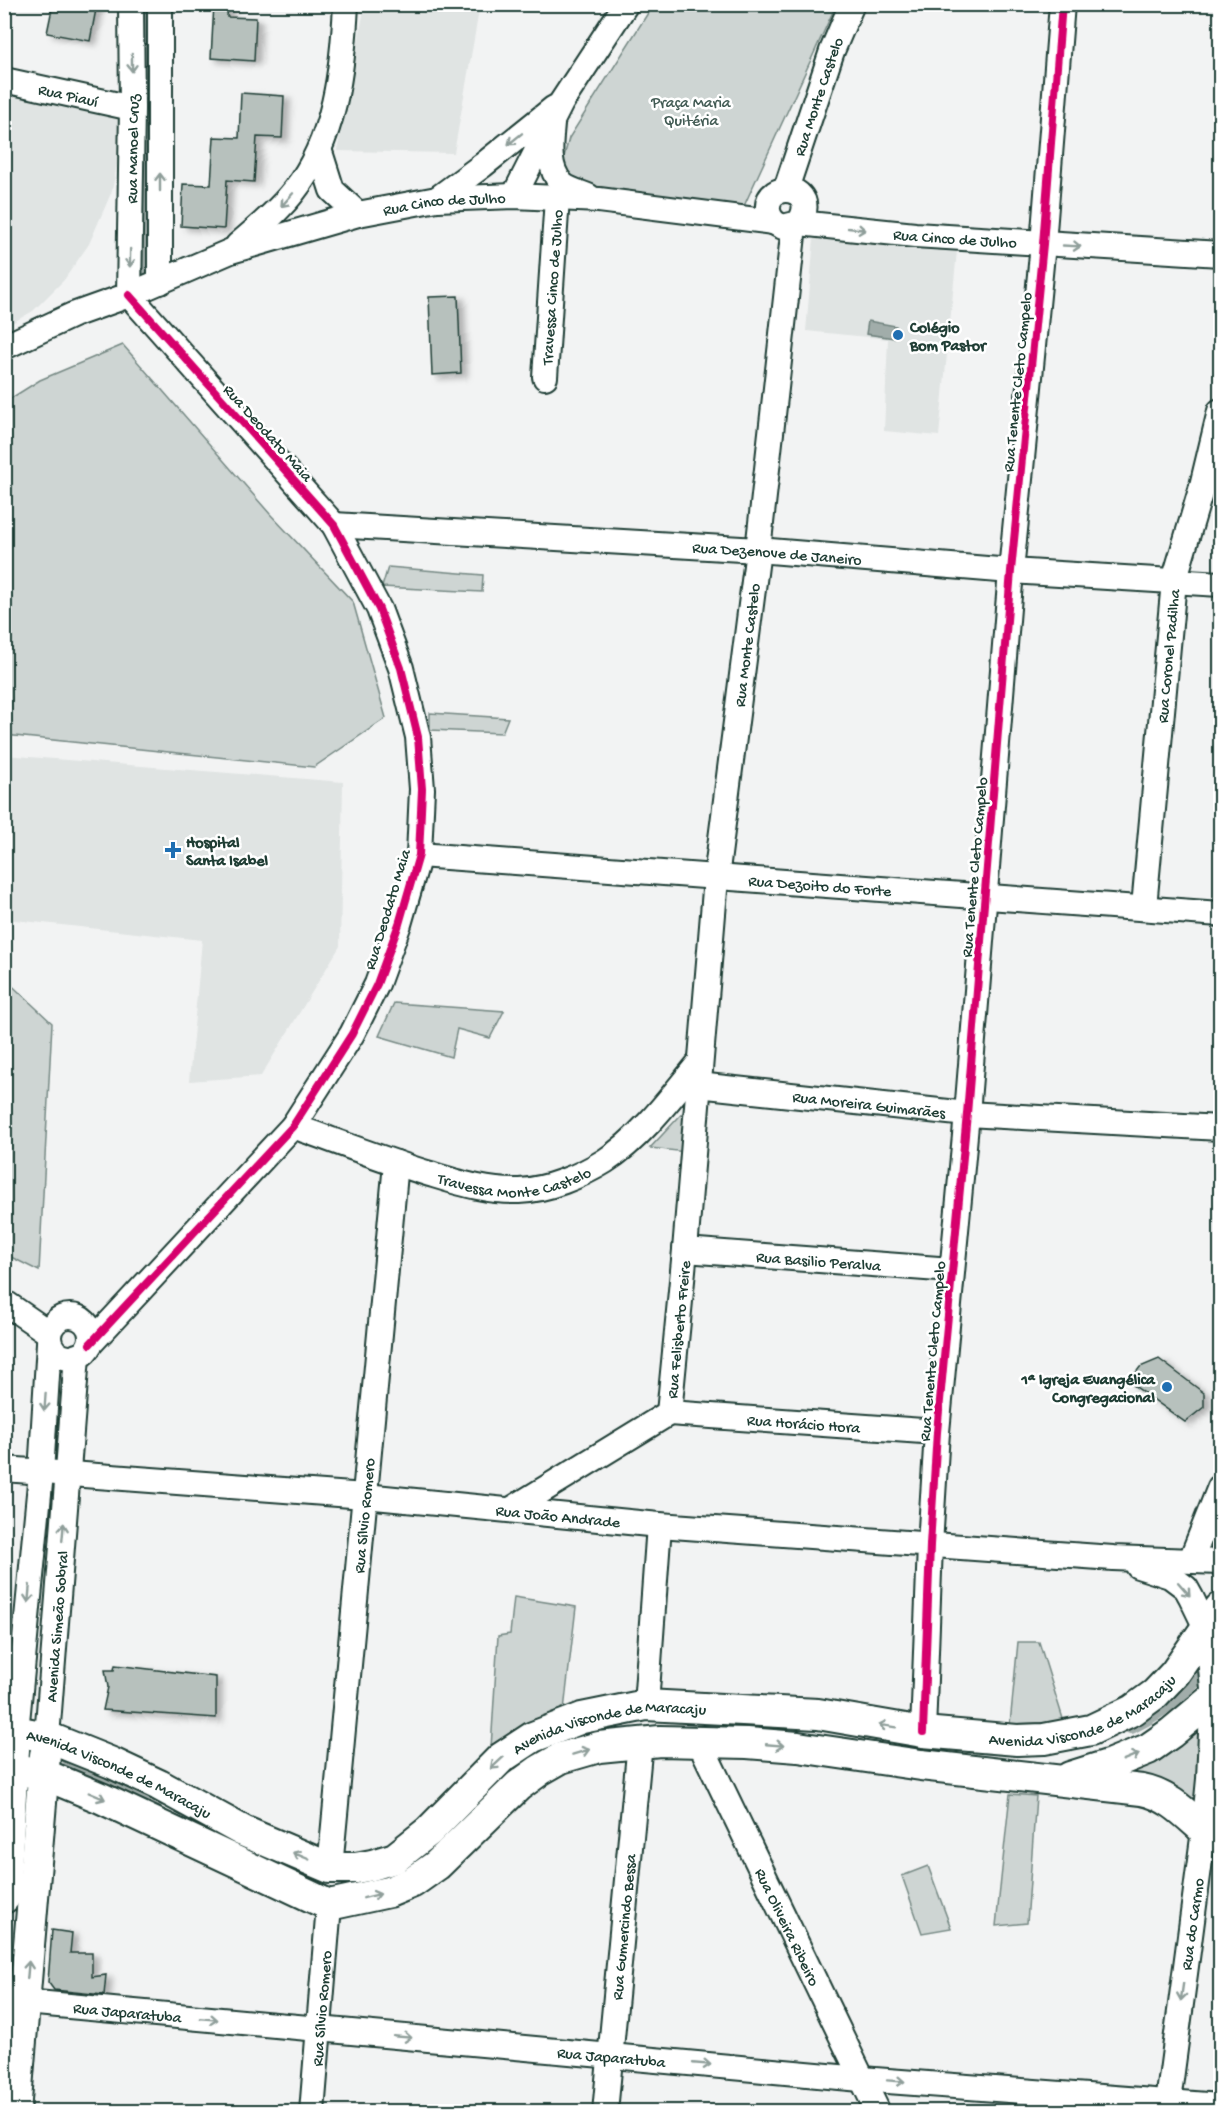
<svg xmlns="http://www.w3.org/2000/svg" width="1225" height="2116" font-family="'Gochi Hand',sans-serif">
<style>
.built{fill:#e0e4e3}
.green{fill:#ced5d3;stroke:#768984;stroke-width:1.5}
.water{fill:#a1adaa;stroke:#6d807b;stroke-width:1.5}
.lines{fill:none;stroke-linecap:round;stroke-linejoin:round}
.canal{stroke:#a1adaa;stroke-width:18}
.building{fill:#b7c1bd;stroke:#1f3d34;stroke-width:1.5;filter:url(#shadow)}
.minor-casing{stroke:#1f3d34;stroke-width:28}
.major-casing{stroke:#1f3d34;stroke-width:34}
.minor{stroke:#fff;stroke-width:24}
.major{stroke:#fff;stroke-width:30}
.cycleway-casing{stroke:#fff;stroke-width:11}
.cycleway{stroke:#d6006c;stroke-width:8}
.oneway{stroke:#8f9e9a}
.poi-dot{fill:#1f6fb2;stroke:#fff;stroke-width:2}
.labels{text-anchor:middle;stroke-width:5;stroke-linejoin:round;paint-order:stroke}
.street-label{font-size:16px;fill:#1f3d34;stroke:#fff}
.park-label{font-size:16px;fill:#425b54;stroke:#fff}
.poi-label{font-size:16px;font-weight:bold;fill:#1f3d34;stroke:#fff;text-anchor:start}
</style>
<defs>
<filter id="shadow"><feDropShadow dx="6" dy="3.5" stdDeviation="3" flood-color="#0004"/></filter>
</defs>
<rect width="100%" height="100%" fill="#f2f3f3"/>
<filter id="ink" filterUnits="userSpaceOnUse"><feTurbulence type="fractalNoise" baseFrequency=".0167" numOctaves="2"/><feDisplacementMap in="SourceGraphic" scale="12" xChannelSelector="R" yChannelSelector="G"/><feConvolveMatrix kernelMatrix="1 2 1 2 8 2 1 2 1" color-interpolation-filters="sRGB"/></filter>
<g filter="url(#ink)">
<path class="built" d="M365,5H480L454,153L337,151Z
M4,93L126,117L112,191L89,244L64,280L33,311L5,327Z
M814,238L957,251L939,436L884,431L888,339L806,331Z
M4,755L343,782L340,946L261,1076L189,1081L202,940L5,919Z"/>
<path class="green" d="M653,5H836L744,206L578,185L565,172L564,157L569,138Z
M123,345L270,514L353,602L386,718L314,767L5,735V402L40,380Z
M388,567L483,575L482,592L382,587Z
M430,713L508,718L502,733L430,730Z
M4,978L52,1023L39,1271L5,1254Z
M394,1003L504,1011L490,1038L457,1029L451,1057L379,1036Z
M690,1105L686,1152L650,1148Z
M514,1597L576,1607L564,1710L491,1748L498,1636L510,1634Z
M1018,1642H1039L1064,1722L1010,1724Z
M1203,1716L1195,1813L1113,1777Z
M1010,1794L1036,1796L1027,1923L996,1926Z
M928,1866L951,1928L922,1933L902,1876Z"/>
<path class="water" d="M868,321L896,326L894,338L866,334Z"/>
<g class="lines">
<path class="canal" d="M144,275L146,4
M1131,1725C1166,1708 1191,1686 1214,1655
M71,1766L153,1806"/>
</g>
<path class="building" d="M53,4H97L90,41L47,33Z
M214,4H228L227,17L256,18L254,61L211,58Z
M241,93L284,96L282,138L257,137L254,182L227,180L224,229L181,226L183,184L211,185L214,137L239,138Z
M458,296L461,373L432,375L429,297Z
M1159,1359L1204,1393V1407L1185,1422L1129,1382L1140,1367Z
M115,1665L216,1677V1718L103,1710L108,1687L105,1670H114Z
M52,1930L72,1933L70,1953H92V1977L106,1975L104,1995L54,1990L48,1982Z"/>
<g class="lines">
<defs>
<g id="minor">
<path d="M160,4V282"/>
<path id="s1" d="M4,80L132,108"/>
<path d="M552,124C550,144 547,168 562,184C568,190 581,193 588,196"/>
<path d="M320,152L332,190L358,214"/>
<path id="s2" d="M786,189L832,51L852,4"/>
<path d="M514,196L561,103L626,4"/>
<path d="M437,199L483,165L554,108"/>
<path id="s3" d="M799,223C822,186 765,178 768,210C769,219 775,224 783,227L799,223L915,235L1220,254"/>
<path d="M238,245C257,228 278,212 294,191C335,140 343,68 346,4"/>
<path id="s4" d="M129,295L132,108L131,4"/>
<path id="s5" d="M4,347L73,315L129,295L231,251L358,214L437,199L514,196L599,200L773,222"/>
<path id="s6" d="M545,377L557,198"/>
<path id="s7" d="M334,525L758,550L1011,571L1220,584"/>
<path id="s8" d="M419,855L1220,914"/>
<path id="s9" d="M1144,907L1174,581L1201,490L1220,411"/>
<path id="s10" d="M698,1085L967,1114L1220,1128"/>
<path id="s11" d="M293,1126C338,1142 384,1160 430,1174C460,1183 488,1192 519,1191C547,1190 581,1176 605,1161C641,1138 672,1096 699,1063"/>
<path id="s12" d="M685,1250L952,1270"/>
<path d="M4,1302L49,1333"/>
<circle cx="70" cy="1337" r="21"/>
<path d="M90,1344L293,1126L352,1034L377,984L399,924L419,855L422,789L418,737L401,668L379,609L334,525L129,295"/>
<path id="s13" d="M669,1413L685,1250L716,878L758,550L794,226"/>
<path id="s14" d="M669,1413L937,1432"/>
<path id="s15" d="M4,1469L365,1496L659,1525L1113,1558L1220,1562"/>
<path d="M512,1509L669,1413"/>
<path d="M1191,1560L1220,1487"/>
<path d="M1138,1566L1170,1576L1186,1588L1191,1597L1207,1630L1213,1688L1209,1779L1204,1830L1168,2102L1170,2112"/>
<path d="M646,1705L659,1525"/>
<path d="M16,1732L41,1473L49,1343"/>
<path d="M923,1732L930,1545L937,1432L967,1114L1011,571L1043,244L1062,4"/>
<path id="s16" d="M47,1737L77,1356"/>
<path id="s17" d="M699,1741L878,2112"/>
<path id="s18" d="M330,1868L396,1163"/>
<path id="s19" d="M4,2000L861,2079L1220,2106"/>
<path id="s20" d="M312,2112L329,1905"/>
<path id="s21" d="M605,2112L640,1742"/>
</g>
<g id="major">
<path id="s22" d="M4,1729L47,1737L112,1763L159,1785L243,1831L330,1868H356L372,1865L395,1858L429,1831L501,1758L533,1737L582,1718L646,1705L818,1714L923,1732L1017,1740L1044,1739L1091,1730L1133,1710L1155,1694L1175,1673L1220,1608"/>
<path d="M4,1767L43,1774L101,1798L329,1905L389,1892L413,1882L437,1865L518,1786L540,1770L561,1758L599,1747L660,1741L747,1743L798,1747L921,1765L1142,1790C1168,1795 1185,1813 1204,1830"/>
<path d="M1070,1777L1111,1764L1148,1749L1171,1733L1212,1699L1220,1686"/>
<path d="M4,1898L14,1750"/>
<path d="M15,2112L45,1755"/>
</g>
</defs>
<use href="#minor" class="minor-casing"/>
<use href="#major" class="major-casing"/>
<use href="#minor" class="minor"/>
<use href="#major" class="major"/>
<defs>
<path id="cycleway" d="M90,1344L293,1126L352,1034L377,984L399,924L419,855L422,789L418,737L401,668L379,609L334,525L129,295
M923,1732L930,1545L937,1432L967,1114L1011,571L1043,244L1062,4"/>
</defs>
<use href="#cycleway" class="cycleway-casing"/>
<use href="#cycleway" class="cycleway"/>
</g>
<defs><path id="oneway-shaft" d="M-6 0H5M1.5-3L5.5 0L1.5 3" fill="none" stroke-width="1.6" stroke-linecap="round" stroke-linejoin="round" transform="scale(1.5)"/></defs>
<g class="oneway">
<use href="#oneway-shaft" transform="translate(132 63) rotate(89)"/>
<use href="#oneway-shaft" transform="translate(515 139) rotate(141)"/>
<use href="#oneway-shaft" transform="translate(160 182) rotate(-90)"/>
<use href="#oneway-shaft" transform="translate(287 200) rotate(132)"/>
<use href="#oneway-shaft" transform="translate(857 229) rotate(6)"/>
<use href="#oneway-shaft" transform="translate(1072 246) rotate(3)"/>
<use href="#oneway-shaft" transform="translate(130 258) rotate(91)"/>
<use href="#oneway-shaft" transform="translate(45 1402) rotate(94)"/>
<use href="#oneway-shaft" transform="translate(63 1532) rotate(-85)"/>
<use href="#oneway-shaft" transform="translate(1184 1589) rotate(49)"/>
<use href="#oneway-shaft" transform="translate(29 1594) rotate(95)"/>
<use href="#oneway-shaft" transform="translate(887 1726) rotate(-171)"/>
<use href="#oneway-shaft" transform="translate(775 1745) rotate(5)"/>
<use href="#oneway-shaft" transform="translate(581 1752) rotate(-17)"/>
<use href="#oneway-shaft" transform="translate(1131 1757) rotate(-22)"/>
<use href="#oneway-shaft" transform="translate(497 1763) rotate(137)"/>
<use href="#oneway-shaft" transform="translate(97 1796) rotate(23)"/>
<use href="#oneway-shaft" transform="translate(301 1856) rotate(-157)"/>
<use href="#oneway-shaft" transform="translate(372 1896) rotate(-14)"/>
<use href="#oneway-shaft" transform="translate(28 1970) rotate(-85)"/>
<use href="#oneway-shaft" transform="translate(1182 1992) rotate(98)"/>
<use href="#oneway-shaft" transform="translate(209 2019) rotate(5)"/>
<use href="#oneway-shaft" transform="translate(403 2037) rotate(5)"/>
<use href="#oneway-shaft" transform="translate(702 2064) rotate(5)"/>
<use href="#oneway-shaft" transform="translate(896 2081) rotate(4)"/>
</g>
</g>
<g class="poi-dot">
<circle cx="898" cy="335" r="6"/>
<path d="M170 841h6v6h6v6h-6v6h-6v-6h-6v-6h6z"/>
<circle cx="1167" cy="1387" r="6"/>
</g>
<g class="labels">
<g class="street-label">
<text dy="6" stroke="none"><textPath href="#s1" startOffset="66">Rua Piauí</textPath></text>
<text dy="6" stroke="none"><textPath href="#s2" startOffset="98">Rua Monte Castelo</textPath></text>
<text dy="6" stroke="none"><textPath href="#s4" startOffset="146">Rua Manoel Cruz</textPath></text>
<text dy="6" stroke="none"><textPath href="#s5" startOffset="466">Rua Cinco de Julho</textPath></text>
<text dy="6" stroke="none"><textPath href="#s3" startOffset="273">Rua Cinco de Julho</textPath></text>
<text dy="6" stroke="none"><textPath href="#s6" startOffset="90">Travessa Cinco de Julho</textPath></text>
<text transform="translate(1016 382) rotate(-84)" y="6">Rua Tenente Cleto Campelo</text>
<text transform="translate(269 432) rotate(48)" y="6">Rua Deodato Maia</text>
<text dy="6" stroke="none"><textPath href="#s7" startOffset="444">Rua Dezenove de Janeiro</textPath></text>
<text dy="6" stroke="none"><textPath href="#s13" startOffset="772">Rua Monte Castelo</textPath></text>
<text dy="6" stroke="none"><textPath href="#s9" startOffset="252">Rua Coronel Padilha</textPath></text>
<text transform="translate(973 867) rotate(-85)" y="6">Rua Tenente Cleto Campelo</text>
<text dy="6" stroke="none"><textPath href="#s8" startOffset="402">Rua Dezoito do Forte</textPath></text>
<text transform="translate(386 909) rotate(-73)" y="6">Rua Deodato Maia</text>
<text dy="6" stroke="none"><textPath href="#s10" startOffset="172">Rua Moreira Guimarães</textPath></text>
<text dy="6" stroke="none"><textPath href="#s11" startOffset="232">Travessa Monte Castelo</textPath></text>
<text dy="6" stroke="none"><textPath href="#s12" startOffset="134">Rua Basilio Peralva</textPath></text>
<text dy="6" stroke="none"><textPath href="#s13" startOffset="84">Rua Felisberto Freire</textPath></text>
<text transform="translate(931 1351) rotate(-85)" y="6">Rua Tenente Cleto Campelo</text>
<text dy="6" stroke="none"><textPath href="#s14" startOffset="135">Rua Horácio Hora</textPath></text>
<text dy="6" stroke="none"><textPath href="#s15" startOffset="556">Rua João Andrade</textPath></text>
<text dy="6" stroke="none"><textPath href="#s18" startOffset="354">Rua Sílvio Romero</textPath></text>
<text dy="6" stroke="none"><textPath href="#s16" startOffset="111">Avenida Simeão Sobral</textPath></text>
<text dy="6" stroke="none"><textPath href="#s22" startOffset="1170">Avenida Visconde de Maracaju</textPath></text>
<text dy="6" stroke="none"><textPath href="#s22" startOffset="684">Avenida Visconde de Maracaju</textPath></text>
<text dy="6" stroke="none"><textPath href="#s22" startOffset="124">Avenida Visconde de Maracaju</textPath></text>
<text transform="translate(1191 1924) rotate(-82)" y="6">Rua do Carmo</text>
<text dy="6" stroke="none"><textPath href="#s17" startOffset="206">Rua Oliveira Ribeiro</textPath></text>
<text dy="6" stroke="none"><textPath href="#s21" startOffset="186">Rua Gumercindo Bessa</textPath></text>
<text dy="6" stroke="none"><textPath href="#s20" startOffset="104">Rua Sílvio Romero</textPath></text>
<text dy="6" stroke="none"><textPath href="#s19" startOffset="124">Rua Japaratuba</textPath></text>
<text dy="6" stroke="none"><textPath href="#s19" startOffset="610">Rua Japaratuba</textPath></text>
</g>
<g class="park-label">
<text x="691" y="107">Praça Maria<tspan x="691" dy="18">Quitéria</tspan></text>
</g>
<g class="poi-label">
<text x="910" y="332">Colégio<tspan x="910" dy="18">Bom Pastor</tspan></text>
<text x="186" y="847">Hospital<tspan x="186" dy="18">Santa Isabel</tspan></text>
<text x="1155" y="1384" text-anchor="end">1ª Igreja Evangélica<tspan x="1155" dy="18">Congregacional</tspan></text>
</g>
</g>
<rect width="1225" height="2116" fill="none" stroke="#fff" stroke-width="24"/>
<rect x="12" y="12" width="1201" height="2092" fill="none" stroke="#1f3d34" stroke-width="2" filter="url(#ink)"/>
</svg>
